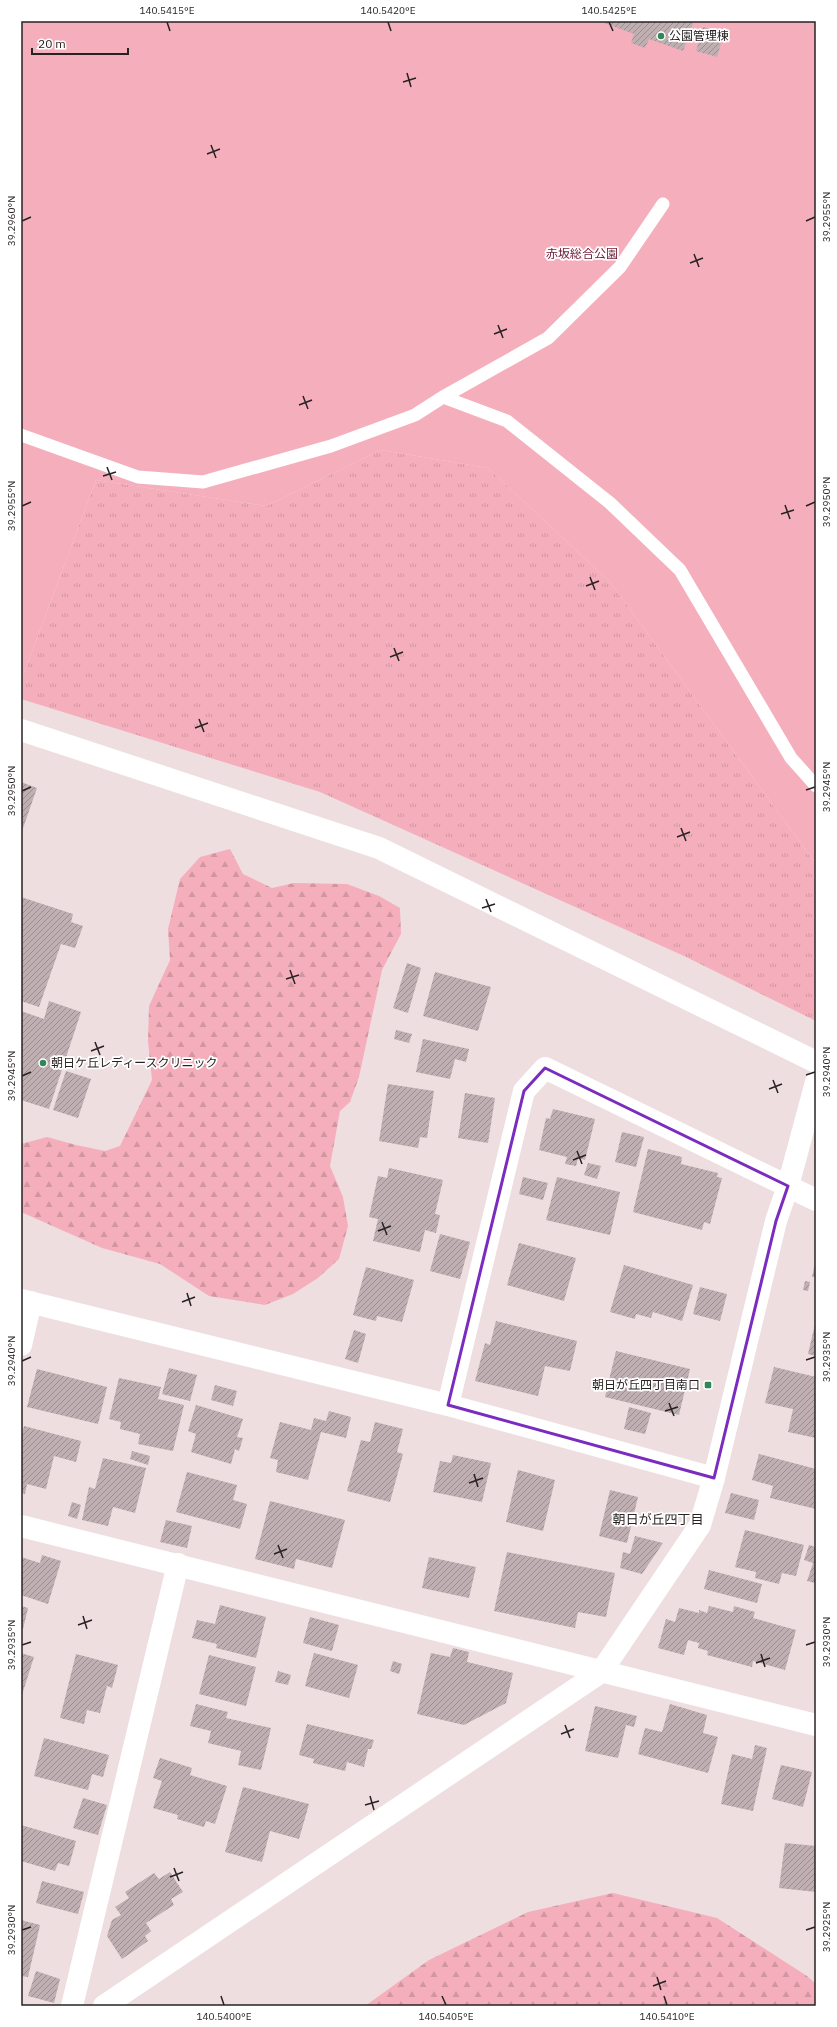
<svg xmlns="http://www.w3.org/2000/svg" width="837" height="2027" font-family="'IBM Plex Sans','Noto Sans JP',sans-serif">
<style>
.grass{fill:url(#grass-tufts)}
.forest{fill:url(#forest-firs)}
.park{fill:#f5afbc}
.building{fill:url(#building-hatch)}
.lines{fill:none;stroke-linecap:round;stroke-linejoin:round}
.service{stroke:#fff;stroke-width:13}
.minor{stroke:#fff;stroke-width:22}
.tertiary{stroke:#fff;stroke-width:22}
.marked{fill:none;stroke:#7b2cbf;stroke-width:3;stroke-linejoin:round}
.ticks{fill:none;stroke:#282223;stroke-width:1.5}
.poi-dot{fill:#328759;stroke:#fff;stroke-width:1.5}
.labels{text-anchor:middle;stroke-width:3.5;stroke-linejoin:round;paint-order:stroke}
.poi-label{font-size:12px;fill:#282223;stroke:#fff;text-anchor:start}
.park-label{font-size:12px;fill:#6d1933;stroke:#fff}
.neighbourhood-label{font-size:13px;fill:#282223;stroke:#fff}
.neatline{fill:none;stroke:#282223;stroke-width:1.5}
.ticks-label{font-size:10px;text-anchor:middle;fill:#282223}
</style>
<defs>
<pattern id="grass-tufts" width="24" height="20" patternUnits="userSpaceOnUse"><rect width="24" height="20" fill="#f5afbc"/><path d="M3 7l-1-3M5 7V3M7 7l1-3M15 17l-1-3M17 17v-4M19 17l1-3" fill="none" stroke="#d296a1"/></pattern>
<pattern id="forest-firs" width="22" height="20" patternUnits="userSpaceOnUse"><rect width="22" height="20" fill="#f5afbc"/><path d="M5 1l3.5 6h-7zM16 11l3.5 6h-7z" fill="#d296a1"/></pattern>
<pattern id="building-hatch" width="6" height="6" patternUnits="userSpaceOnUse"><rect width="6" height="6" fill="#bfafb2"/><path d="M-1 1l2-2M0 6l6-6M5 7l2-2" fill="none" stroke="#9b8e90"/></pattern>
</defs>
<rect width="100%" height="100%" fill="#eedee0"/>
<path class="grass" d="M381,450L488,468L610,582L816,864V1021L684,956L320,792L21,699V681L96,480L266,506Z"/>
<path class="forest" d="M230,849L243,874L272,888L294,883L347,884L379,896L400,908L401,934L382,970L359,1077L350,1102L340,1111L330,1166L343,1197L348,1226L339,1259L318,1278L293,1294L265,1305L209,1296L160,1264L102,1248L21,1212V1144L47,1137L76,1145L105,1151L120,1146L152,1080L148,1041L149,1006L170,960L168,929L180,879L200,857Z
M613,1893L717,1918L807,1976L816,1984V2006H365L429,1960L528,1912Z"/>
<path class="park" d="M21,21H816V864L610,582L488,468L381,450L266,506L96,480L21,681Z"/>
<path class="building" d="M599,21H694L683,51L649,39L645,48L631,43L634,34Z
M703,27L724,33L717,57L696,51Z
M21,782L37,788L21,834Z
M21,897L73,914L71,922L83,926L75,948L61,944L39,1007L21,1001Z
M407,963L421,968L408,1013L393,1008Z
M435,972L491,987L478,1031L423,1016Z
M49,1001L81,1012L49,1109L21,1100L22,1021L21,1011L44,1019Z
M396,1030L412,1034L409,1043L394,1039Z
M423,1039L469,1049L466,1062L455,1059L450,1079L416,1072Z
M66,1071L91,1079L78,1118L53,1110Z
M388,1084L434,1091L427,1138L420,1137L418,1148L379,1141Z
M465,1093L495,1098L488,1143L458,1138Z
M553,1109L595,1119L585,1160L578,1158L576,1166L565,1164L567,1157L539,1150L546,1118L550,1119Z
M622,1132L644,1137L636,1167L615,1162Z
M648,1149L682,1157L681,1164L718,1173L717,1177L722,1178L710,1224L704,1222L702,1230L633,1212Z
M588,1163L601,1166L597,1179L584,1175Z
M389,1168L443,1180L435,1214L440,1215L436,1233L425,1230L420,1252L373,1241L378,1219L369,1217L378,1176L387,1178Z
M523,1177L548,1183L543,1200L519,1194Z
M557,1177L620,1192L610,1235L546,1220Z
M440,1234L470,1242L460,1279L430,1271Z
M519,1243L576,1258L564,1301L507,1285Z
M815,1263H816V1277H812Z
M624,1265L693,1285L682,1321L653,1312L651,1318L636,1314L635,1319L610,1312Z
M366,1267L414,1280L402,1322L377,1316L376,1321L353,1315Z
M805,1281L810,1282L808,1291L803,1290Z
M700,1287L727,1294L720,1321L693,1314Z
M496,1321L577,1341L570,1371L545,1366L538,1396L475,1381L485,1343L490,1345Z
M815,1324H816V1356L808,1354Z
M354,1330L366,1334L358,1363L345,1359Z
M616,1351L690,1369L679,1415L605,1397Z
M774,1367L816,1377V1438L788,1432L793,1409L765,1403Z
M169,1368L197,1375L190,1401L162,1394Z
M37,1369L107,1387L98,1424L27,1407Z
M119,1378L161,1387L158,1399L184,1405L173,1451L138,1444L140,1434L120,1429L121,1422L109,1419Z
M215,1385L237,1391L233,1406L211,1400Z
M196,1405L243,1419L237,1437L243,1438L239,1451L235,1449L231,1464L191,1452L196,1434L188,1431Z
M629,1407L651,1413L645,1434L624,1429Z
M329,1411L351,1417L346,1438L321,1432L308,1480L276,1472L278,1460L270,1458L280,1422L311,1430L314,1418L326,1421Z
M375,1422L403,1429L397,1452L403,1454L390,1502L347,1491L361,1440L370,1442Z
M24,1426L81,1441L76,1462L54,1456L46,1489L27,1484L25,1494L21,1493V1439Z
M132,1451L150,1456L148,1465L130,1459Z
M759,1454L816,1469V1509L770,1498L773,1486L752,1480Z
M453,1455L491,1463L482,1502L433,1492L440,1461L451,1463Z
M103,1458L146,1468L135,1513L113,1507L108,1526L82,1520L89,1487L95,1489Z
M518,1470L555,1480L543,1531L506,1522Z
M187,1472L237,1485L233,1500L247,1504L240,1529L176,1512Z
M610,1490L638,1497L627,1543L599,1536Z
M731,1493L759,1500L754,1520L725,1513Z
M270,1501L345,1520L332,1568L296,1559L294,1569L255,1559Z
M72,1502L81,1505L77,1519L68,1516Z
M166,1520L192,1526L187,1548L160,1542Z
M745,1530L804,1545L796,1576L782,1573L779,1584L755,1578L756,1572L735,1567Z
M635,1536L663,1543L642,1574L620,1568L623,1552L630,1554Z
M809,1545L816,1547L815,1583L807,1581L813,1563L804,1560Z
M507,1552L615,1573L606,1617L578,1612L575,1628L494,1611Z
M42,1555L61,1561L48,1604L21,1595V1557L40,1563Z
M429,1557L476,1567L469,1598L422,1588Z
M709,1570L762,1584L757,1603L704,1589Z
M220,1605L266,1617L256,1658L216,1648L217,1644L192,1638L197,1620L215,1624Z
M21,1606L28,1608L23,1629L21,1628Z
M709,1606L733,1612L734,1606L755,1612L753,1618L796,1630L785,1670L753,1661L752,1667L707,1655L708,1651L698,1648L699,1643L688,1640L684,1655L658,1648L666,1619L675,1622L679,1608L699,1613V1610L707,1613Z
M310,1617L339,1625L332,1651L303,1643Z
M453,1648L469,1652L467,1662L513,1673L506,1703L464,1725L417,1714L431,1653L450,1657Z
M21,1653L34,1657L21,1698Z
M314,1653L358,1665L349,1698L305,1686Z
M76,1654L118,1665L112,1688L107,1686L100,1713L87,1710L84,1724L60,1718Z
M209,1655L256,1667L246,1706L199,1694Z
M393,1661L402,1664L399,1674L390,1671Z
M278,1671L291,1675L288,1685L275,1682Z
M196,1704L228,1712L226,1718L271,1728L261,1770L238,1765L241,1751L208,1743L211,1731L190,1726Z
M670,1704L707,1715L703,1733L718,1737L708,1773L638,1754L645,1728L662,1732Z
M595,1706L637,1716L634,1727L626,1725L618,1758L585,1751Z
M307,1724L374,1740L371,1749H368L364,1767L347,1762L345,1771L313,1763L314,1759L299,1755Z
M44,1738L109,1755L103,1777L92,1774L88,1790L34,1776Z
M755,1745L767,1748L753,1811L721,1804L732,1754L752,1759Z
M160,1758L192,1768L190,1775L227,1786L215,1824L206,1821L204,1827L177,1819L178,1815L153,1808L162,1781L153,1778Z
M781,1765L812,1772L803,1807L772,1799Z
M243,1787L309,1804L299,1839L270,1831L262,1862L225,1852Z
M83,1798L107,1805L98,1835L73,1828Z
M21,1825L76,1841L69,1866L58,1863L55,1871L21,1861Z
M785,1843L816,1846V1892L779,1888Z
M170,1872L183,1892L171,1899L174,1905L146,1923L151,1931L145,1936L148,1941L122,1959L107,1936L112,1920L121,1915L115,1907L129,1898L125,1892L154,1873L159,1879Z
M42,1881L84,1892L78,1914L36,1903Z
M21,1920L40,1925L28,1977L21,1976Z
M36,1971L60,1979L54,2003L28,1996Z"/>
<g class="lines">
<path class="service" d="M443,397L507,421L610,503L680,570L791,758L816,786
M21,435L138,477L203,482L331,446L415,415L443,397L548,338L620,267L663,204"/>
<path class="minor" d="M21,1300L448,1405L714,1478
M21,1345L31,1302
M448,1405L524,1091L545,1068L816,1200
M21,1526L816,1725
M72,2006L178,1564
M104,2006L601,1672L700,1525L714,1478L776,1221L788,1186L816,1082"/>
<path class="tertiary" d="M21,730L379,848L816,1062"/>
</g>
<path class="marked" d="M545,1068L788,1186L776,1221L714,1478L448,1405L524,1091Z"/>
<path class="ticks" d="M167,22L170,31M388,22L391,31M609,22L613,31M407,73L411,87M403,82L416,78M211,145L216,158M207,154L220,149M22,221L31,217M806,221L815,217M694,254L699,267M690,263L703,258M498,325L503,338M494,334L507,329M303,396L308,409M299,405L312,400M107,467L112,480M103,476L116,472M785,505L790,519M22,506L31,502M806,506L815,502M781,514L794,510M590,577L595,590M586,586L599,581M394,648L399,661M390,657L403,652M199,719L204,732M195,728L208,723M806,790L815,787M22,791L31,787M681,828L686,841M677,837L690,832M486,899L491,912M482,908L495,904M290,970L295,984M286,979L299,975M95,1042L100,1055M91,1051L104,1046M806,1075L815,1072M22,1076L31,1072M773,1080L778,1093M769,1089L782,1084M577,1151L582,1164M573,1160L586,1155M382,1222L387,1235M378,1231L391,1226M187,1293L191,1306M182,1302L195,1297M806,1360L815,1357M22,1361L31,1357M669,1403L674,1416M665,1411L678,1407M474,1474L478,1487M469,1483L483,1478M278,1545L283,1558M274,1554L287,1549M83,1616L87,1629M78,1625L92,1620M22,1645L31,1642M806,1645L815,1642M761,1654L765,1667M756,1663L770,1658M565,1725L570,1738M561,1734L574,1729M370,1796L374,1810M365,1805L379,1801M174,1868L179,1881M170,1877L183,1872M22,1930L31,1927M806,1930L815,1927M657,1977L661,1990M653,1986L666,1981M221,1996L224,2005M442,1996L446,2005M664,1996L667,2005"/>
<g class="poi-dot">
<circle cx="661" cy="36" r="4"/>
<circle cx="43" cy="1063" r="4"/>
<rect x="704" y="1381" width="8" height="8" rx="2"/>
</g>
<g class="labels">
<g class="poi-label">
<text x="669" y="40">公園管理棟</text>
<text x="51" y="1067">朝日ケ丘レディースクリニック</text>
<text x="700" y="1389" text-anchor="end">朝日が丘四丁目南口</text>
</g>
<g class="park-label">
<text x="582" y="258">赤坂総合公園</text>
</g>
<g class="neighbourhood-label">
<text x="658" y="1524">朝日が丘四丁目</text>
</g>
</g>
<rect width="837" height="2027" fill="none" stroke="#ffffff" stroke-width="44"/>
<path d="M32 48v6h96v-6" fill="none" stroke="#282223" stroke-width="2"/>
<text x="38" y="48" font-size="12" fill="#282223" stroke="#ffffff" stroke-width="3" paint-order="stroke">20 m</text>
<rect x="22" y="22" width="793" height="1983" class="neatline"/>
<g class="ticks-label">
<text x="167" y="14">140.5415°E</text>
<text x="388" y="14">140.5420°E</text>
<text x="609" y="14">140.5425°E</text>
<text transform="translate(826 217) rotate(-90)" y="4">39.2955°N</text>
<text transform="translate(11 221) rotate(-90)" y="4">39.2960°N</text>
<text transform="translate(826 502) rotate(-90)" y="4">39.2950°N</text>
<text transform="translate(11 506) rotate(-90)" y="4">39.2955°N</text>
<text transform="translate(826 787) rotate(-90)" y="4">39.2945°N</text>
<text transform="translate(11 791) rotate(-90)" y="4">39.2950°N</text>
<text transform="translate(826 1072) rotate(-90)" y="4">39.2940°N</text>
<text transform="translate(11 1076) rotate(-90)" y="4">39.2945°N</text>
<text transform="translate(826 1357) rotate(-90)" y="4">39.2935°N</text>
<text transform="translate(11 1361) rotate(-90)" y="4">39.2940°N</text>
<text transform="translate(826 1642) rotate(-90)" y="4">39.2930°N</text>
<text transform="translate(11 1645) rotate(-90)" y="4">39.2935°N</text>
<text transform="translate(826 1927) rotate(-90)" y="4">39.2925°N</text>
<text transform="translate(11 1930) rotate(-90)" y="4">39.2930°N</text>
<text x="224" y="2020">140.5400°E</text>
<text x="446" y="2020">140.5405°E</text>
<text x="667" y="2020">140.5410°E</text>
</g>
</svg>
